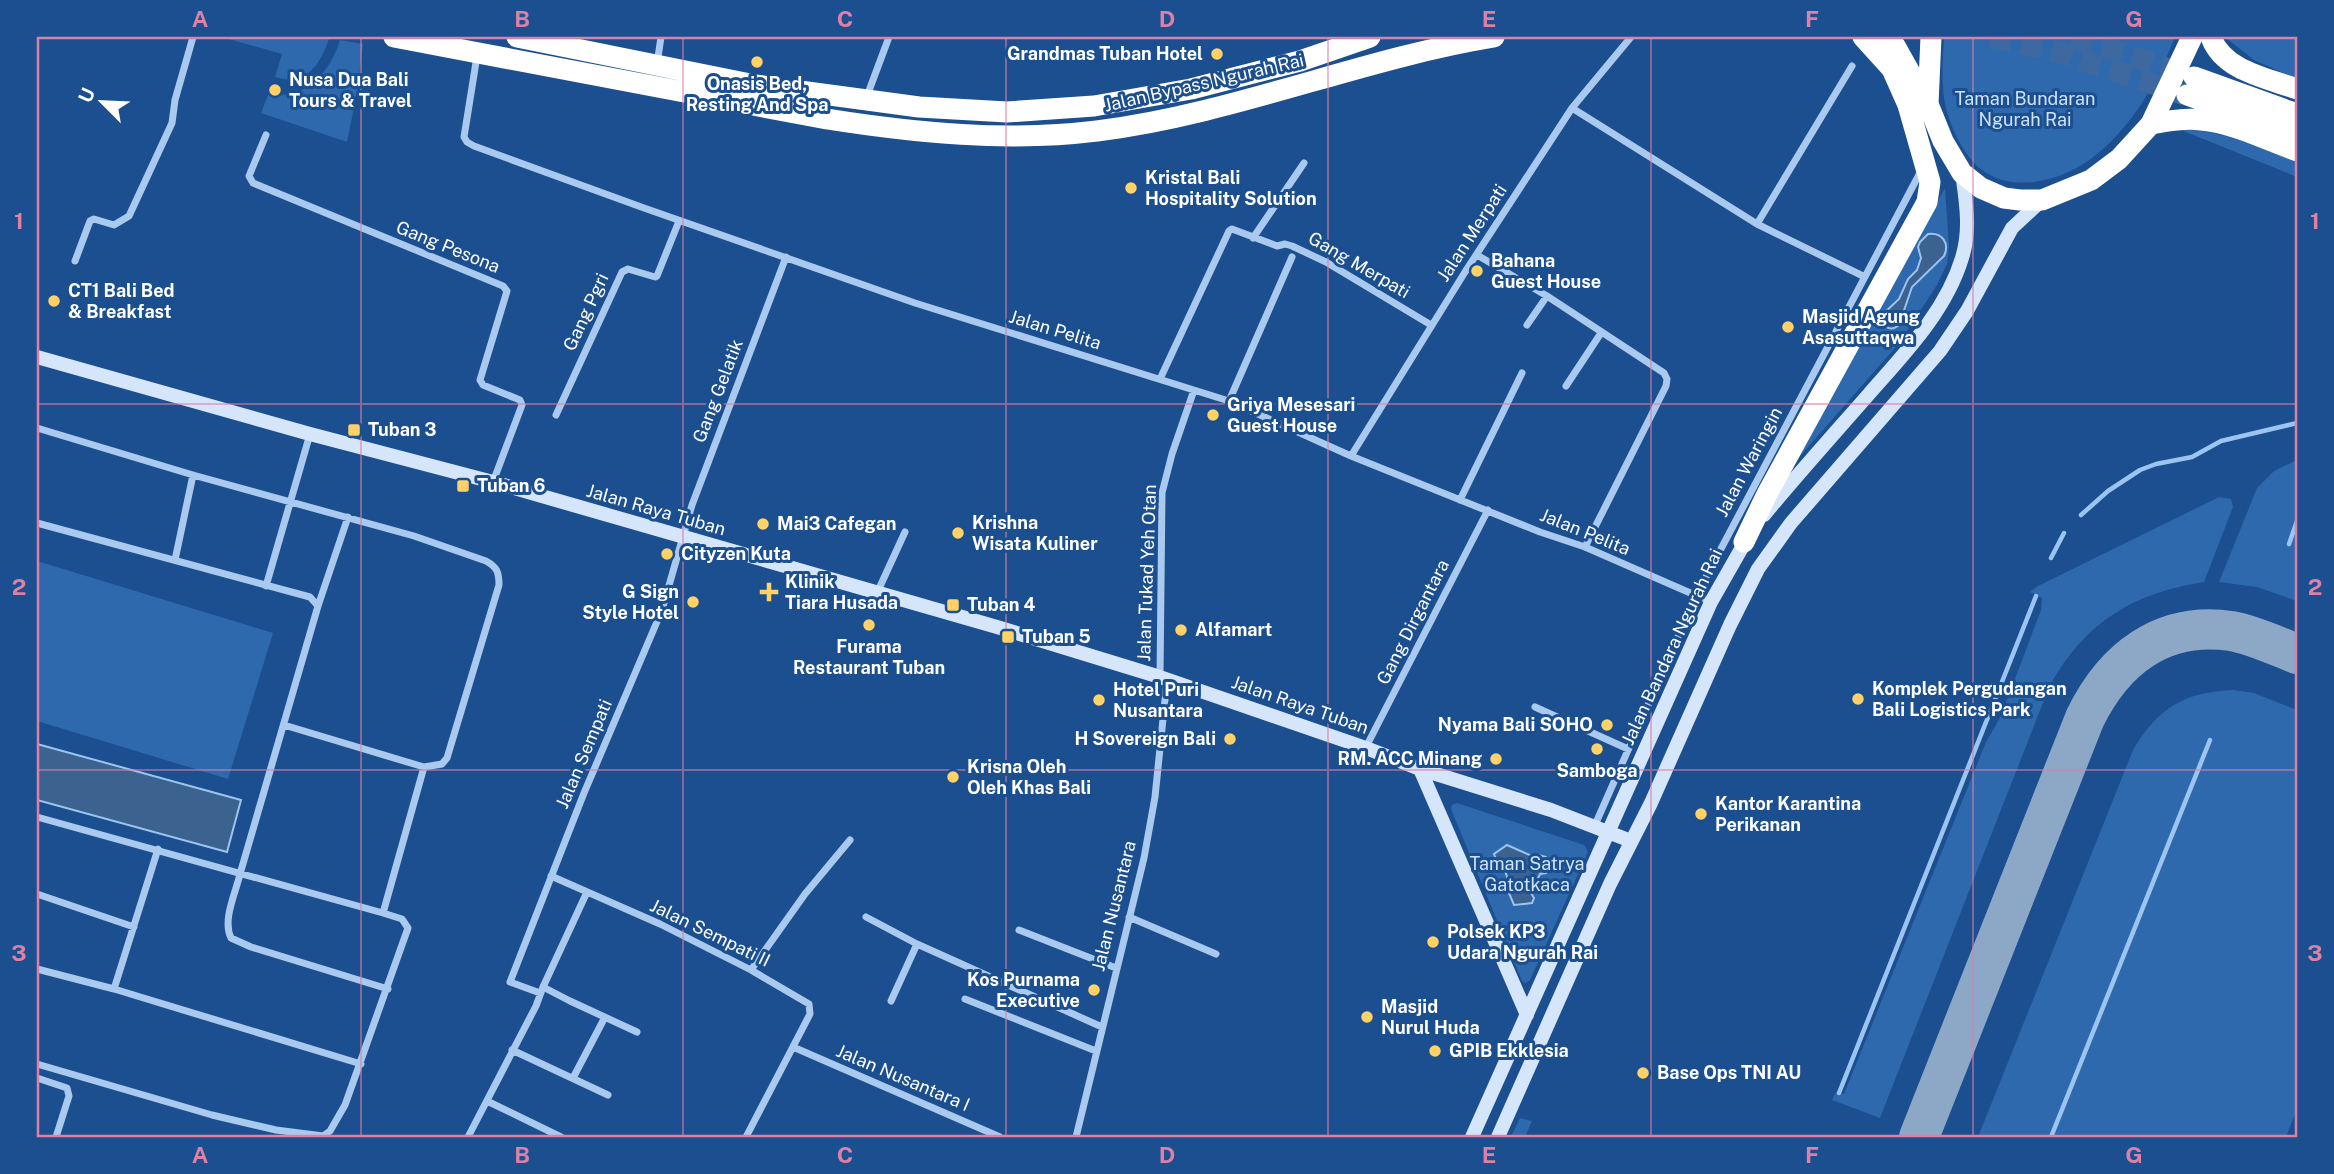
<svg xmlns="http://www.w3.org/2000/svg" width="2334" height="1174" font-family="'Public Sans',sans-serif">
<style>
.green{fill:#2e69ad}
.water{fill:#3c6290;stroke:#9cc4f0;stroke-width:2}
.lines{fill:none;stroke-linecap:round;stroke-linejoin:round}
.stream{stroke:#9cc4f0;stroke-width:4.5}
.taxiway{stroke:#8da7c7;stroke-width:40}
.highway-tunnel{stroke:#3d69a0;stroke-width:21;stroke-dasharray:21 10;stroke-linecap:butt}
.street{stroke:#a9c9ee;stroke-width:7}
.secondary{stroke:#d6e6fa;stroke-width:14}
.highway{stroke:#fff;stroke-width:21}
.grid{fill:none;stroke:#dd80a5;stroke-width:2;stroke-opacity:0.55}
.poi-dot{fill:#ffd166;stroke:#1b4f8f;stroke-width:2.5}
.labels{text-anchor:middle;stroke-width:6;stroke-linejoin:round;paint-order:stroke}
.poi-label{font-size:18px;font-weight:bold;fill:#fff;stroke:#1b4f8f;text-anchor:start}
.street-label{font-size:18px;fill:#fff;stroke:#1b4f8f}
.park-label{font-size:18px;fill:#cfe3fa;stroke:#1b4f8f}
.neatline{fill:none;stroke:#dd80a5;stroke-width:2.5}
.grid-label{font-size:23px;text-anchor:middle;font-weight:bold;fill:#dd80a5}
</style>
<rect width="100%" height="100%" fill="#1b4f8f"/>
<path class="green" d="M222,37H317L329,39C320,65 306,87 275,77L282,54Z
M1944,37H2175C2157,82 2134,124 2096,155C2067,179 2016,195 1982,170C1965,157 1953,132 1947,112C1940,88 1943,61 1944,37Z
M2225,37H2297V79L2254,60Z
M340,40L363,44L357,93L347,142L261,113L269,93C304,103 331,71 340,40Z
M2187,129C2228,133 2259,147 2297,162V177L2181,130Z
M1945,188L1949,246L1947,264L1937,285L1900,342L1781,478Z
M2297,460V601L2257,587L2219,582L2257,488L2274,471Z
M2219,497L2231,499L2233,507L2204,582C2134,593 2086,621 2050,685L1880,1118L1832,1100L1836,1092L1844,1094L1986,742L2001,716L2041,610L2042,598L2030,592L2038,586Z
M37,561L273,633L228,779L37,721Z
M2233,690L2254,693L2297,710V1109L2286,1137H1978L2133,750C2158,708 2184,692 2233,690Z
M1457,803L1584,845L1588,852L1530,980L1526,983L1522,981L1451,809L1452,805Z
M1520,1118L1532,1121L1525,1137H1511Z"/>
<path class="water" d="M1928,234C1942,232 1950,243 1944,256L1912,287L1899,325C1893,330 1887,330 1882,322V315L1899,299L1908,279L1917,270L1921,258L1918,247L1920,242Z
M37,744L241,800L227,852L37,800Z
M1507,845L1534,857L1539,855L1546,857L1549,865L1546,873L1540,874L1531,893L1534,898L1532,903L1514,905L1509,893L1511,888L1505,871L1499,869L1494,854Z"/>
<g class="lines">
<path class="stream" d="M2081,515L2108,491L2140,470L2156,464L2192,457L2221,441L2297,423
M2289,544L2297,521
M2051,558L2064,533
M1839,1093L2036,596
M2051,1137L2210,740"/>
<path class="taxiway" d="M1919,1137L2085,718C2114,659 2162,621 2231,631C2254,635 2276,646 2297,654"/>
<path class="highway-tunnel" d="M1991,37L2058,52L2185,95
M2073,37L2191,76"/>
<path class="street" d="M477,56L464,137L467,142L474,146L644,208L915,303L1229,401L1351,456L1540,532L1585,547L1711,602
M657,64L661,37
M867,96L889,37
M1572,108L1757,224L1865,277
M266,135L249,176L253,183L503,286L507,291L480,380L483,385L520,400L522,405L493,482
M1757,224L1852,66
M1253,238L1304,163
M1477,255L1547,296L1664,373L1667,379L1666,386L1585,547
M75,261L90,221L94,219L114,225L129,216L172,123L175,100L193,37
M1527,325L1547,296
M1160,379L1229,231L1232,229L1277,246L1285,244L1292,246L1326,262L1431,325
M1566,386L1601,333
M1229,401L1292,257
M556,415L622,272L628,269L655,277L657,276L679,221
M37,428L193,475L414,536L486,561C497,567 499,572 499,585L447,758L442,764L424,767L284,725
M1351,456L1465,272L1572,108L1631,37
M1460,500L1522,373
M348,517L318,606L240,874C236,892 222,920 231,938L251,947L388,989
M37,523L310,597L318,606
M175,560L193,475
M266,586L310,434
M877,593L905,532
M1160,677L1162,493L1172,454L1194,390
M1535,707L1628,749
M1366,747L1488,510
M37,817L383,913L402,919L408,928L345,1105L330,1131L323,1136L276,1130L212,1115L37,1064
M1595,825L1696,596L1922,169
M551,876L660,924L751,970L809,1004L810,1014L746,1137
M37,894L134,927
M383,913L424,767
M866,917L917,944L1102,1027
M1129,917L1216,954
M1019,930L1116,968
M37,969L114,989L361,1064
M751,970L805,894L850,840
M543,987L587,892
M114,989L158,849
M540,993L510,982L584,793L662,610L692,505L786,257
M965,999L1096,1051
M891,1001L917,944
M793,1047L1000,1137
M512,1050L608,1095
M37,1078L67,1088L69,1096L56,1137
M573,1078L605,1017
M487,1101L561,1137
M468,1137L536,1006L543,987L570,1001L637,1032
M1076,1137L1144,858L1155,797L1167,680"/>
<path class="secondary" d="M37,357L310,434L493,482L997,627L1160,677L1366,748L1420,769L1551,810L1631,841
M1764,515C1798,474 1834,434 1869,394C1905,353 1946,311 1962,258C1971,229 1966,202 1962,173
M1420,769L1527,1015
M1472,1137L1711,602L1748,537
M1498,1137L1610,884L1651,803L1730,625L1758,569L1791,523L1940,351L1967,311L2012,228L2042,200"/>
<path class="highway" d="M394,37L827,119C916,133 1007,142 1097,131C1233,114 1360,59 1494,37
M517,37L755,85L919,107L1007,112L1094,106L1191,89L1300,61L1370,37
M1877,37L1895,46L1927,103
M1931,37L1928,104L1943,141L1962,173L1981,188L2004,198L2020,200H2042L2091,180L2119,159L2151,124L2192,37
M2211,37C2223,71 2267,78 2297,89
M2194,77L2297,114
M2187,95L2297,135
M2151,124C2168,121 2185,118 2201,120C2234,123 2267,140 2297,151
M1744,542L1767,494L1927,202L1930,182L1908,105L1892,69L1863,37"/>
</g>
<path class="grid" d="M361,37V1137M683,37V1137M1006,37V1137M1328,37V1137M1651,37V1137M1973,37V1137M37,404H2297M37,770H2297"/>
<g class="poi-dot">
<circle cx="1217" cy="54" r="7"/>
<circle cx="757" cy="62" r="7"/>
<circle cx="275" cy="90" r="7"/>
<circle cx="1131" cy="188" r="7"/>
<circle cx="1477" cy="271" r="7"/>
<circle cx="54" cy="301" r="7"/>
<circle cx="1788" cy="327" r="7"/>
<circle cx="1213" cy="415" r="7"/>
<rect x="347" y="423" width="14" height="14" rx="3.5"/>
<rect x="456" y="479" width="14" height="14" rx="3.5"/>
<circle cx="763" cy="524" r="7"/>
<circle cx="958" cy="533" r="7"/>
<circle cx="667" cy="554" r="7"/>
<path d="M765.5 581.5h7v7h7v7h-7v7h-7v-7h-7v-7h7z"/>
<circle cx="693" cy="602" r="7"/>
<rect x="946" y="598" width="14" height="14" rx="3.5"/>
<circle cx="869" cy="625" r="7"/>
<circle cx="1181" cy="630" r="7"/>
<rect x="1001" y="630" width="14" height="14" rx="3.5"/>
<circle cx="1858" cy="699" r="7"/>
<circle cx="1099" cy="700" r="7"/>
<circle cx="1607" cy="725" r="7"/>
<circle cx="1230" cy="739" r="7"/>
<circle cx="1597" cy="749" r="7"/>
<circle cx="1496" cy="759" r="7"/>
<circle cx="953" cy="777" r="7"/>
<circle cx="1701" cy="814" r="7"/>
<circle cx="1433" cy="942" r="7"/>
<circle cx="1094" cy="990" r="7"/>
<circle cx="1367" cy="1017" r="7"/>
<circle cx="1435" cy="1051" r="7"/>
<circle cx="1643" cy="1073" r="7"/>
</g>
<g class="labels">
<g class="poi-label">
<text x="1203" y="60" text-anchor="end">Grandmas Tuban Hotel</text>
<text x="289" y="86">Nusa Dua Bali<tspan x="289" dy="21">Tours &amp; Travel</tspan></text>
<text x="757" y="90" text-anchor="middle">Onasis Bed,<tspan x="757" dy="21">Resting And Spa</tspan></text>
<text x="1145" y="184">Kristal Bali<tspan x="1145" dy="21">Hospitality Solution</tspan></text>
<text x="1491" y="267">Bahana<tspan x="1491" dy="21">Guest House</tspan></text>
<text x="68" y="297">CT1 Bali Bed<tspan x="68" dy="21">&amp; Breakfast</tspan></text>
<text x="1802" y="323">Masjid Agung<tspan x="1802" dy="21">Asasuttaqwa</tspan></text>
<text x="1227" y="411">Griya Mesesari<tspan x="1227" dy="21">Guest House</tspan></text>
<text x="368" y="436">Tuban 3</text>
<text x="477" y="492">Tuban 6</text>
<text x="972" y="529">Krishna<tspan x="972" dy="21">Wisata Kuliner</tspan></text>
<text x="777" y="530">Mai3 Cafegan</text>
<text x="681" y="560">Cityzen Kuta</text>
<text x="785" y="588">Klinik<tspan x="785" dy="21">Tiara Husada</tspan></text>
<text x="679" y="598" text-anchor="end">G Sign<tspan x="679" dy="21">Style Hotel</tspan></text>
<text x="967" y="611">Tuban 4</text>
<text x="1195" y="636">Alfamart</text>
<text x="1022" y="643">Tuban 5</text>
<text x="869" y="653" text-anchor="middle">Furama<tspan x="869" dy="21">Restaurant Tuban</tspan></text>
<text x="1872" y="695">Komplek Pergudangan<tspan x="1872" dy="21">Bali Logistics Park</tspan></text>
<text x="1113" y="696">Hotel Puri<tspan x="1113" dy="21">Nusantara</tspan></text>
<text x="1593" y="731" text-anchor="end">Nyama Bali SOHO</text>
<text x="1216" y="745" text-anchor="end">H Sovereign Bali</text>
<text x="1482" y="765" text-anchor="end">RM. ACC Minang</text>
<text x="967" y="773">Krisna Oleh<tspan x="967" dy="21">Oleh Khas Bali</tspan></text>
<text x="1597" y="777" text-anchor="middle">Samboga</text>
<text x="1715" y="810">Kantor Karantina<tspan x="1715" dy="21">Perikanan</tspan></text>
<text x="1447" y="938">Polsek KP3<tspan x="1447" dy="21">Udara Ngurah Rai</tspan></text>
<text x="1080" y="986" text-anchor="end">Kos Purnama<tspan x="1080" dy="21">Executive</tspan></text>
<text x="1381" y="1013">Masjid<tspan x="1381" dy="21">Nurul Huda</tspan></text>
<text x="1449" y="1057">GPIB Ekklesia</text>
<text x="1657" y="1079">Base Ops TNI AU</text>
</g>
<g class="street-label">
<text transform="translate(1204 83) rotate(-13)" y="6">Jalan Bypass Ngurah Rai</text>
<text transform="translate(1472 233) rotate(-57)" y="6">Jalan Merpati</text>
<text transform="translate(448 247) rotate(22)" y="6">Gang Pesona</text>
<text transform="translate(1359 265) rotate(30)" y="6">Gang Merpati</text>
<text transform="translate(586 312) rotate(-65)" y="6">Gang Pgri</text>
<text transform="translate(1055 330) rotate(17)" y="6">Jalan Pelita</text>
<text transform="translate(718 391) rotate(-69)" y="6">Gang Gelatik</text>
<text transform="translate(1749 462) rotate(-62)" y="6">Jalan Waringin</text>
<text transform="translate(656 510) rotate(16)" y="6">Jalan Raya Tuban</text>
<text transform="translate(1585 532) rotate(22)" y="6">Jalan Pelita</text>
<text transform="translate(1147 573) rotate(-88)" y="6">Jalan Tukad Yeh Otan</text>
<text transform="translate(1413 622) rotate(-63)" y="6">Gang Dirgantara</text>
<text transform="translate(1672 647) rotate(-65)" y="6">Jalan Bandara Ngurah Rai</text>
<text transform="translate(1300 705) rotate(19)" y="6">Jalan Raya Tuban</text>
<text transform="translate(584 754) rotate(-67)" y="6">Jalan Sempati</text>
<text transform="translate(1114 906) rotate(-76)" y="6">Jalan Nusantara</text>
<text transform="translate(710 933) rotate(26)" y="6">Jalan Sempati II</text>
<text transform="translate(903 1078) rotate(23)" y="6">Jalan Nusantara I</text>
</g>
<g class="park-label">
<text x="2025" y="105">Taman Bundaran<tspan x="2025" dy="21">Ngurah Rai</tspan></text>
<text x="1527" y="870">Taman Satrya<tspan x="1527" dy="21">Gatotkaca</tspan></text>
</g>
</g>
<rect width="2334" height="1174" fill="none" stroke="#1b4f8f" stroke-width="77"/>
<g transform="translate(102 102) rotate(294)" stroke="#1b4f8f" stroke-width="5" paint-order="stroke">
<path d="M0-5L12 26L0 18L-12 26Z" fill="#ffffff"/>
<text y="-10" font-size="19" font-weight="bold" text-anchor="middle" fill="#ffffff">U</text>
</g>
<rect x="38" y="38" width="2258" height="1098" class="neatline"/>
<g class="grid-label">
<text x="200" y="27">A</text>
<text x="522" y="27">B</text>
<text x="845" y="27">C</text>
<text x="1167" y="27">D</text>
<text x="1489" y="27">E</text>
<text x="1812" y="27">F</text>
<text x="2134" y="27">G</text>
<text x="19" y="229">1</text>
<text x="2315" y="229">1</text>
<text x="19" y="595">2</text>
<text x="2315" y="595">2</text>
<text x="19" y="961">3</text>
<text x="2315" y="961">3</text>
<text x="200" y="1163">A</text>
<text x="522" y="1163">B</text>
<text x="845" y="1163">C</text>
<text x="1167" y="1163">D</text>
<text x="1489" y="1163">E</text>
<text x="1812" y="1163">F</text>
<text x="2134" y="1163">G</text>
</g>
</svg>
